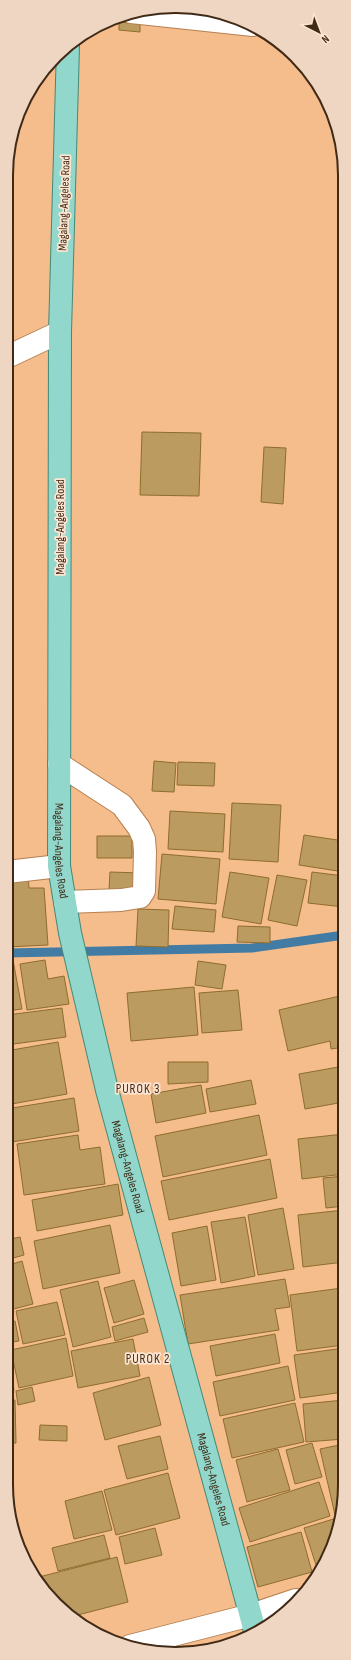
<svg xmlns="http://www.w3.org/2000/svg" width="351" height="1660" font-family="'Sofia Sans Condensed',sans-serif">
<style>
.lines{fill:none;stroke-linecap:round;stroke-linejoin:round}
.stream{stroke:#427ba3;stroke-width:9}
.building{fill:#bb9b5f;stroke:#8e6d2d}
.minor-casing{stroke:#b68051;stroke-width:24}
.major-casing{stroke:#458976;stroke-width:24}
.minor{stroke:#fff;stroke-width:22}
.major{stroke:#91d7cc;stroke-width:22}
.labels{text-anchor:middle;stroke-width:3.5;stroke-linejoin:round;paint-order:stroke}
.street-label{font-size:12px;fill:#402a16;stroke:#fde5d2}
.neighbourhood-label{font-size:13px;letter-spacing:1px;fill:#402a16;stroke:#fde5d2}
.rim{fill:none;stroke:#402a16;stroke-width:2}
</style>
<rect width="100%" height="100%" fill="#f5bc8c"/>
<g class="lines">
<path class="stream" d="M7,953L252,948L344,935"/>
</g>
<path class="building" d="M119,22L140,24V32L119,30Z
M142,432L201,433L199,496L140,495Z
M264,447L286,448L283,504L261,502Z
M154,761L176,763L174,792L152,791Z
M178,762L215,763L214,786L177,785Z
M232,803L281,805L278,862L229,859Z
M170,811L225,814L223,852L168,849Z
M304,835L344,841V872L299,865Z
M97,836H132V858H97Z
M162,854L220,859L216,904L158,899Z
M110,872L141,873L140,891L109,890Z
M230,872L269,878L261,924L222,917Z
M312,872L344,876V907L308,903Z
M277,875L307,880L297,926L268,920Z
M28,876L29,888H44L48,945L7,947V877Z
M175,906L216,910L214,932L172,929Z
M138,909L169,910L168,947L136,946Z
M238,926L270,927V943L237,942Z
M13,960L22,1009L7,1011V961Z
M45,960L48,979L64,976L69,1004L27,1010L20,964Z
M198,961L226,965L222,989L195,985Z
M194,987L198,1035L131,1041L127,993Z
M238,990L242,1030L202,1033L199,993Z
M344,995V1047L331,1049L330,1041L288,1051L279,1010Z
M62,1008L66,1037L6,1045L7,1015Z
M58,1042L67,1094L6,1105V1051Z
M168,1062H208V1082L168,1084Z
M344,1066V1102L305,1109L299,1074Z
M251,1080L256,1104L210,1112L206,1089Z
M201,1085L206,1113L156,1123L151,1094Z
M74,1098L79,1131L6,1143V1109Z
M259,1115L267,1155L163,1177L155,1136Z
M344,1134V1174L302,1179L298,1139Z
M78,1135L80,1150L100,1147L105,1184L24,1195L17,1144Z
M270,1159L277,1198L169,1220L161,1181Z
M344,1176V1206L326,1208L323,1178Z
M118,1184L123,1215L37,1231L32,1200Z
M283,1208L294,1269L258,1275L248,1215Z
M344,1210V1262L303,1267L298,1215Z
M245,1217L255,1276L221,1283L211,1222Z
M110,1225L120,1273L43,1289L34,1241Z
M207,1226L216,1280L181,1286L172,1233Z
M20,1237L24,1255L6,1260V1240Z
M22,1261L33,1304L6,1311V1266Z
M285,1279L290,1307L275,1309L279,1330L188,1344L180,1295Z
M134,1280L144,1314L114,1323L104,1288Z
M98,1281L111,1337L73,1347L60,1290Z
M342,1288L344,1345L297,1351L290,1295Z
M57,1302L65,1335L23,1344L16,1311Z
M144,1318L148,1332L115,1341L112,1327Z
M15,1321L19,1341L6,1343V1323Z
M275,1334L280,1363L216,1376L210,1346Z
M66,1338L73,1376L19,1388L11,1350Z
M133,1339L140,1376L78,1388L71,1351Z
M344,1348V1392L300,1398L294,1355Z
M11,1364L14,1391L6,1392V1365Z
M288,1366L295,1400L220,1416L213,1382Z
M149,1377L161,1425L105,1440L93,1393Z
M32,1387L35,1401L18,1405L16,1391Z
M6,1400H15L16,1443H6Z
M344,1400V1439L306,1442L303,1404Z
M295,1403L304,1442L232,1458L223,1419Z
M40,1425L67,1426V1441L39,1440Z
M160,1436L168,1469L127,1479L118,1446Z
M312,1443L322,1477L295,1484L286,1450Z
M344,1444V1506L341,1513L335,1515L320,1449Z
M278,1449L290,1490L247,1502L236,1460Z
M168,1473L180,1518L116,1535L104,1490Z
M319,1482L330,1516L250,1542L239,1508Z
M102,1491L112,1530L74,1539L65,1501Z
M340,1517L327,1560L318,1571L304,1528Z
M155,1528L162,1555L125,1564L119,1537Z
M301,1532L312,1572L258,1587L247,1547Z
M104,1535L110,1558L58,1571L52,1548Z
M117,1557L128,1602L74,1616L55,1604L40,1580L39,1577Z"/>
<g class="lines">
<defs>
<path id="minor" d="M131,12L253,25
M7,357L60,332
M59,764L122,805L139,828L144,839L145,852L144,891L140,897L121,900L65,902
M7,872L59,866
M130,1646L251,1615L296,1600"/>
<g id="major">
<path id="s1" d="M68,46L60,332L59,866L70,933L107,1090L255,1631"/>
</g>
</defs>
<use href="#minor" class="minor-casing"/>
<use href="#major" class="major-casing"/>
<use href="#minor" class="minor"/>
<use href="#major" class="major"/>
</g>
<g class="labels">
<g class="street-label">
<text transform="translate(64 203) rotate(-88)" y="4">Magalang-Angeles Road</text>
<text transform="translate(60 527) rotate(-90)" y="4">Magalang-Angeles Road</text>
<text dy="4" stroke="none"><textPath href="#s1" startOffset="805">Magalang-Angeles Road</textPath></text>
<text dy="4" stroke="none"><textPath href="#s1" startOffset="1129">Magalang-Angeles Road</textPath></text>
<text dy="4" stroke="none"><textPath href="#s1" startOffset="1453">Magalang-Angeles Road</textPath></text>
</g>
<g class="neighbourhood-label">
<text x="138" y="1093">PUROK 3</text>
<text x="148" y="1363">PUROK 2</text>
</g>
</g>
<path d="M0 0H351V1660H0ZM175 13H176A162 162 0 0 1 338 175V1485A162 162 0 0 1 176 1647H175A162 162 0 0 1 13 1485V175A162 162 0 0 1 175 13Z" fill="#eed6c3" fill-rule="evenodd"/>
<path class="rim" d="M175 13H176A162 162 0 0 1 338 175V1485A162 162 0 0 1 176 1647H175A162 162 0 0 1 13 1485V175A162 162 0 0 1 175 13Z"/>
<g transform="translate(319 32) rotate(138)" stroke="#fde5d2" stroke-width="3" paint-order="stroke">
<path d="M0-3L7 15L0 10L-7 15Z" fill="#402a16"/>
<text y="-6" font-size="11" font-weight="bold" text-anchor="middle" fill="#402a16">N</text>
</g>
</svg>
